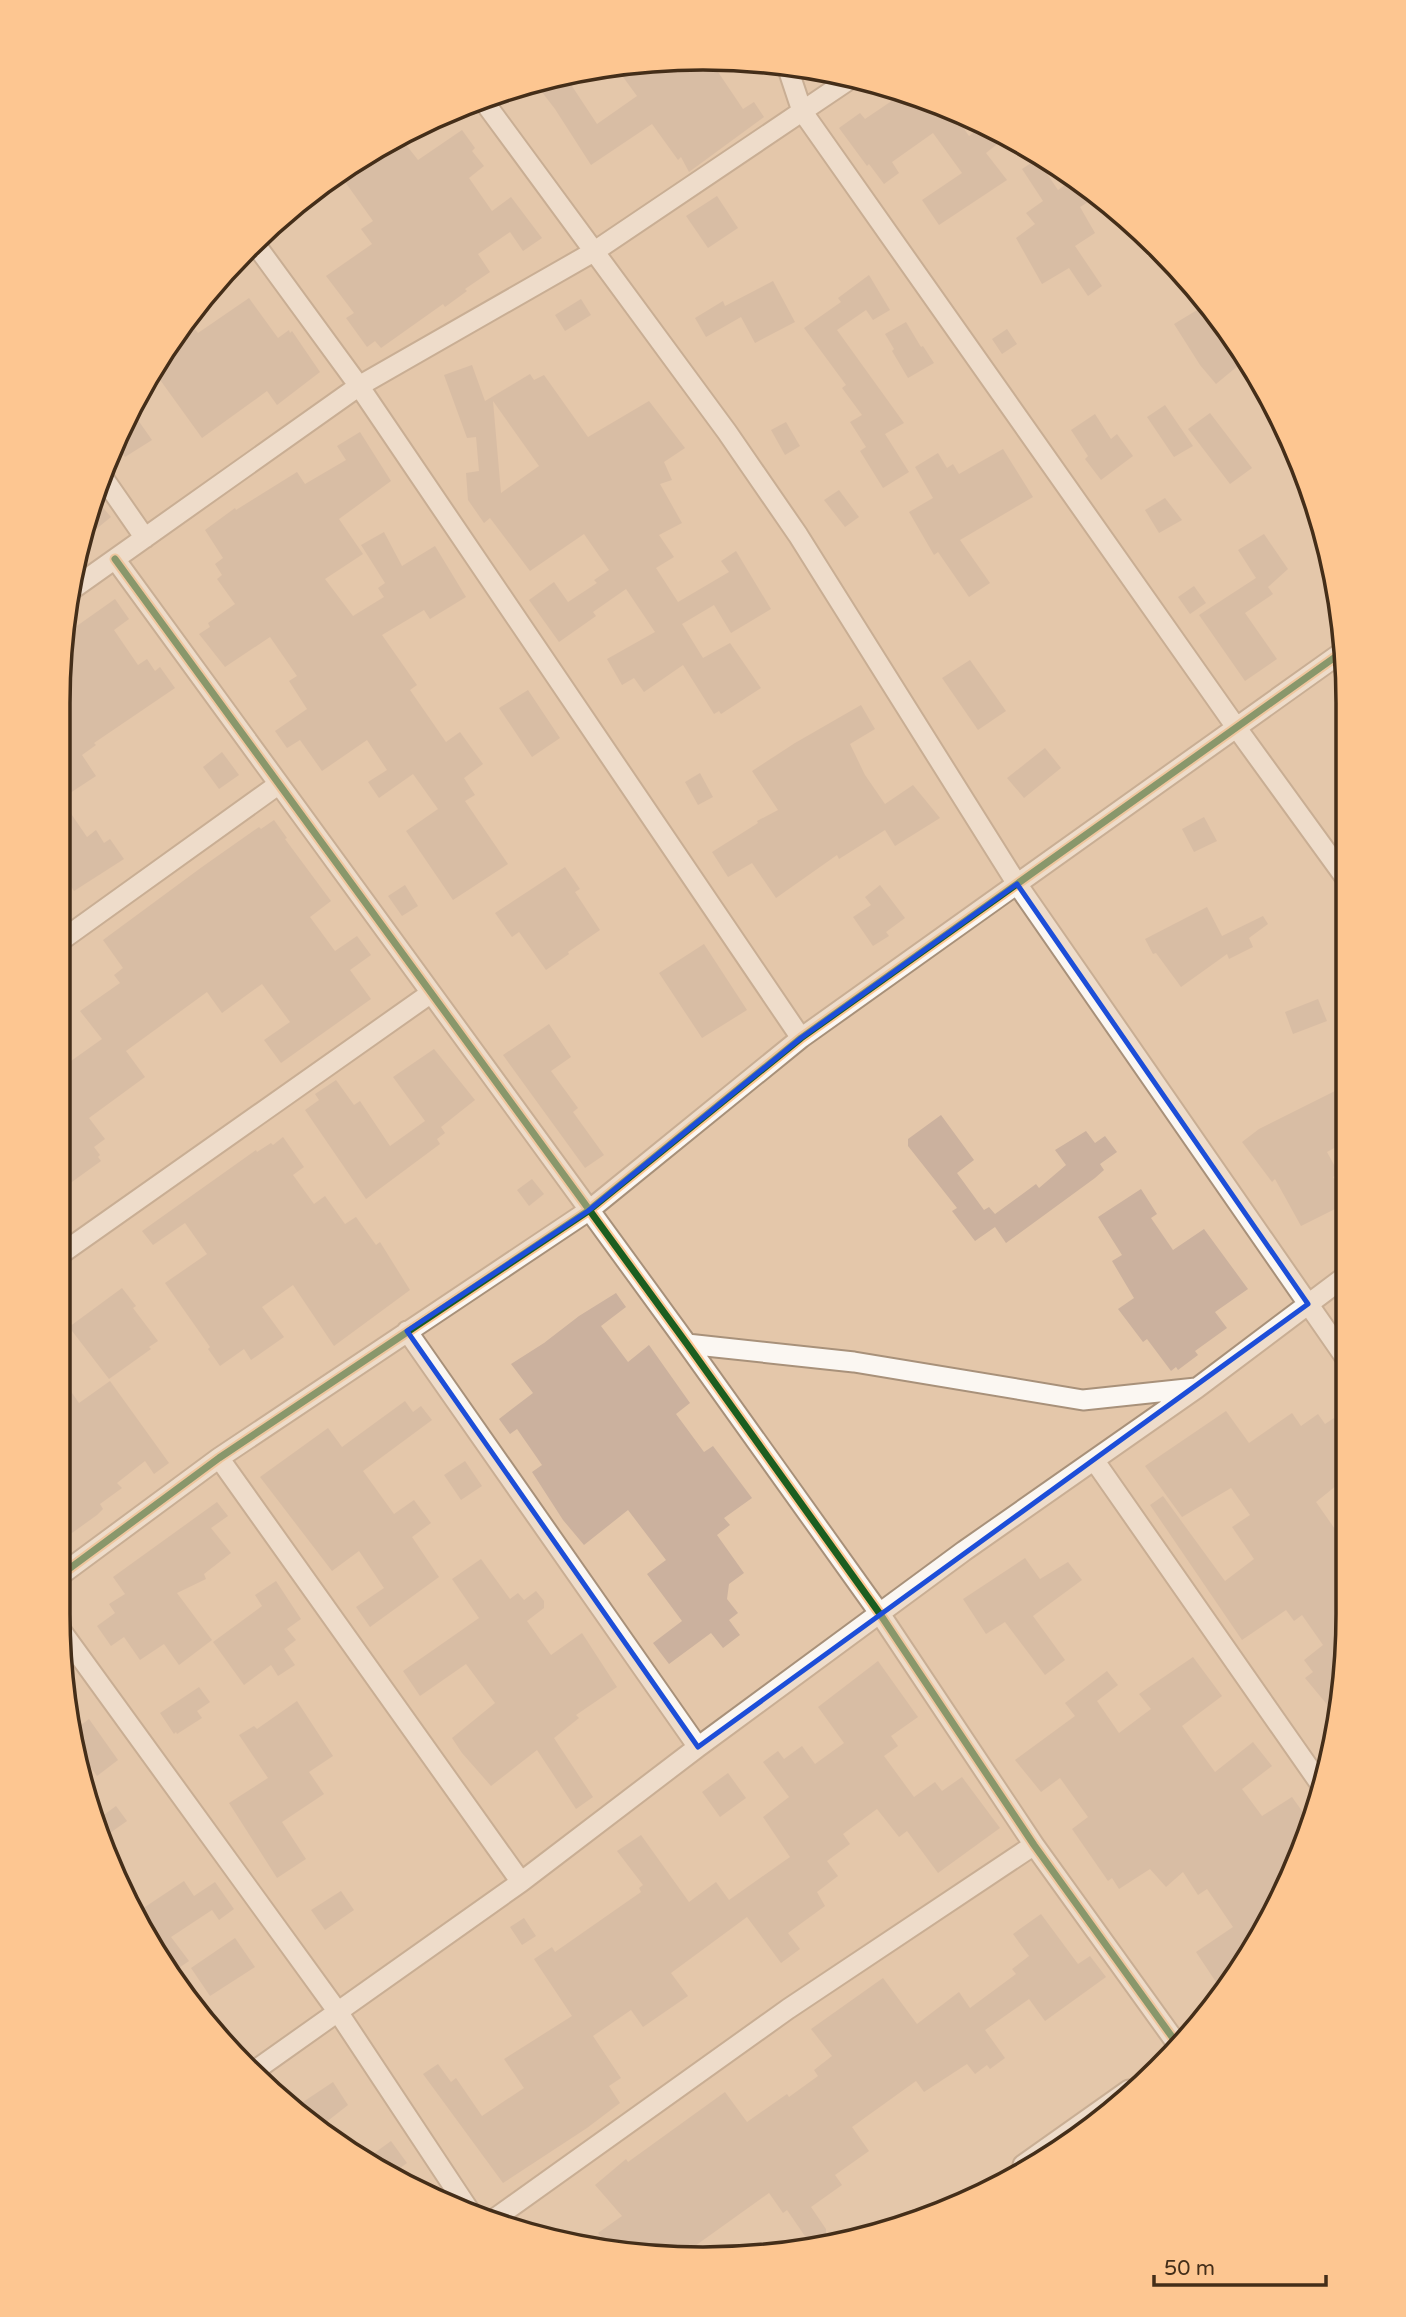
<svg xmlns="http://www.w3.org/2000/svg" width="1406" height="2317" font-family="'Varela Round',sans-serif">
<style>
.building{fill:#cbb19e;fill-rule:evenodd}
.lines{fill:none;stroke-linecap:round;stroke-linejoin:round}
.street-casing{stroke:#a8917a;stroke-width:23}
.street{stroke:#fbf7f2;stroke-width:19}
.cycleway-casing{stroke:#fdc691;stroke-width:11}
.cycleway{stroke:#1b5e20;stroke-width:7}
.marked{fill:none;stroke:#1d4ed8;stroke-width:5;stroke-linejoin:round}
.rim{fill:none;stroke:#442e19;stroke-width:3.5}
</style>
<rect width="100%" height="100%" fill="#e4c7aa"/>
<path class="building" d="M703,58L734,61L718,72L743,109L754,102L764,117L689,172L681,157L678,160L652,124L591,165L555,109L535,83L564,74L597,124L637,96L615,66Z
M902,94L909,104L918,97L949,107L969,136L983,125L1006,137L986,153L1007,180L939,225L922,200L962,173L933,133L892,162L899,173L884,184L869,164L867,166L839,128L860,113L865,119Z
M462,130L475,148L472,151L484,166L469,178L492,211L511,197L542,238L523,251L510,232L478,254L490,272L465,289L467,291L445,307L443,304L381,348L375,341L367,347L346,318L354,313L326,276L372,244L361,229L373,221L338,172L400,137L418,160Z
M1037,159L1058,190L1075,178L1093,199L1080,207L1095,233L1075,246L1102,286L1088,296L1069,268L1042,284L1016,238L1035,224L1026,213L1043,201L1022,169Z
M717,196L738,228L708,248L686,216Z
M869,275L890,310L873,320L866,310L837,330L904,423L885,434L909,472L883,488L860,451L866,447L850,422L862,415L842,388L846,385L804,328L841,302L838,298Z
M773,281L795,322L755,343L741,317L706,337L695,318L723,301L725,306Z
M249,298L278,338L289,330L290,333L292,331L320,372L277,405L267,391L202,438L158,377L159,376L154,369L167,344L187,319L198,333Z
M581,299L591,315L565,331L555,315Z
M1207,304L1218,319L1213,322L1245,360L1216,384L1200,365L1174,324Z
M906,322L921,347L923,346L934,363L908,378L892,351L894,349L885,334Z
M1007,329L1017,344L1002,354L992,339Z
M472,365L485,401L530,374L534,380L544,375L588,437L649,401L685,448L664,462L672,480L660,484L682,523L659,535L674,557L656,568L678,602L729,572L721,561L736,551L771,609L731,633L714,605L682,624L703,658L730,643L761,688L721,714L719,711L714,714L683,665L644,692L634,678L622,685L607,659L655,632L626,589L593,612L596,616L559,642L529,600L554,582L568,602L597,583L594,580L609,570L584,534L530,571L490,518L484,523L468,500L466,473L479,471L476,437L467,438L444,375ZM493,401L539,466L501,493Z
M1165,405L1193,446L1174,457L1147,417Z
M133,413L152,440L125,457L117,445Z
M1210,413L1252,468L1230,484L1188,429Z
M1095,414L1111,439L1117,434L1133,456L1101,480L1085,459L1088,456L1071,430Z
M786,422L800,446L785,455L771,430Z
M360,432L391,481L339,519L363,554L325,579L353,616L384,597L378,588L385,583L361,545L384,532L402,566L435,546L466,597L430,619L424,610L382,635L417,685L410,690L446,742L460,732L483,764L464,778L475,795L465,801L508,864L453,900L406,831L438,809L413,774L379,798L368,782L387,770L367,740L322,771L300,740L287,748L275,731L307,709L289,681L297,676L270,637L225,667L199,634L210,627L208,623L235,604L217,579L222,575L215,564L223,558L205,530L235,508L236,510L297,472L305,484L346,460L337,446Z
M1003,449L1033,497L960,540L990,583L969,597L938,552L934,555L909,512L933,498L915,467L938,453L947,468L953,464L959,474Z
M839,490L859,517L845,527L824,500Z
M92,495L111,517L95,530L87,520Z
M1165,498L1182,520L1159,533L1145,510Z
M1264,534L1288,569L1268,587L1273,594L1245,613L1277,659L1245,681L1199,615L1256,578L1238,550Z
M1194,586L1206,603L1190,614L1178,597Z
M115,599L129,619L114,630L138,665L147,659L155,671L160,667L175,688L94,743L96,745L82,755L96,776L61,799L87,837L96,830L104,843L110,839L124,859L74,891L59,868V660L64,635Z
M970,660L1006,711L978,730L942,678Z
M528,690L560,738L532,757L499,708Z
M861,705L875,729L850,744L865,775L885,804L913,785L940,818L895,846L885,830L839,859L837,855L776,898L752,863L728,877L712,852L758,823L757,821L778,810L752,771L795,743Z
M1045,748L1061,768L1024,798L1007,778Z
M222,752L239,775L219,789L203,767Z
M700,773L713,797L698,805L685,782Z
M1204,817L1217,841L1194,852L1182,829Z
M274,820L287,838L285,839L331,901L310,917L335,951L357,936L371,955L350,970L371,999L281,1063L264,1040L290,1022L262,984L222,1013L207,992L126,1051L145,1077L89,1118L105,1139L94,1147L100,1155L98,1157L101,1161L58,1192L59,1043L71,1061L102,1039L80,1011L120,983L114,975L123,968L103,940L202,867L259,827L261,829Z
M565,867L580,889L575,892L600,930L568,952L569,954L546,970L519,932L512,937L495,913Z
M405,885L418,906L402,916L388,896Z
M880,885L905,918L886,932L889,936L873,946L853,917L871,905L865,897Z
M1207,907L1222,936L1263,916L1268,924L1249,938L1253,947L1229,959L1227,954L1181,987L1156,953L1153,954L1145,939Z
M704,944L747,1010L702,1038L659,973Z
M1318,999L1327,1021L1293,1034L1285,1012Z
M549,1024L571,1057L551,1071L578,1108L573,1112L604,1155L585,1168L503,1055Z
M434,1049L475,1100L441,1127L445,1133L437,1139L440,1144L366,1199L305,1110L319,1100L315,1094L336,1080L354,1105L360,1101L390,1146L425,1121L393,1077Z
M1347,1085V1141L1327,1152L1339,1174L1333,1177L1347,1199V1203L1301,1226L1275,1179L1272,1182L1242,1142L1259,1129Z
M941,1115L974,1160L957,1173L984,1210L989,1207L995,1214L1036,1184L1039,1188L1066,1165L1055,1150L1086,1131L1095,1143L1105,1136L1117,1152L1100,1164L1104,1170L1095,1178L1006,1243L995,1227L975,1241L952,1211L957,1208L908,1146V1139Z
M283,1137L304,1167L293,1175L314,1204L325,1196L345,1224L356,1217L376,1245L380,1242L410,1290L334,1346L293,1285L262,1307L284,1337L251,1360L244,1349L220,1366L208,1349L210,1347L165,1283L207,1254L185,1223L153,1245L142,1231L256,1150L257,1152L271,1143L273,1145Z
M532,1179L544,1194L529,1206L517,1190Z
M1141,1189L1157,1214L1151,1218L1173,1250L1204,1229L1248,1289L1215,1312L1227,1328L1195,1351L1198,1355L1178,1370L1176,1367L1171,1371L1147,1339L1143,1342L1118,1309L1134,1298L1112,1261L1122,1255L1098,1217Z
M122,1288L136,1306L133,1308L158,1341L149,1347L151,1349L109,1379L69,1327Z
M616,1293L626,1307L601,1326L628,1362L649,1345L690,1403L676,1414L704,1452L713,1446L752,1498L724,1518L730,1525L717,1535L744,1573L729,1584L727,1599L738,1613L729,1620L740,1635L723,1648L711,1633L669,1664L653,1643L682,1621L647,1574L666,1560L628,1510L584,1545L563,1520L532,1472L542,1465L517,1429L510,1434L499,1419L533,1393L511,1364L544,1343L579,1316Z
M58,1373L79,1403L110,1381L169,1463L154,1474L145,1461L117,1483L122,1488L100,1504L103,1509L97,1515L58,1543Z
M405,1401L413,1412L421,1406L432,1420L363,1471L394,1514L414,1500L431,1523L412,1537L439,1577L370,1627L356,1607L384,1588L359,1551L332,1571L260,1477L328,1428L342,1447Z
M1226,1411L1249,1443L1292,1413L1301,1426L1318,1414L1325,1424L1334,1418L1337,1423L1340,1421L1347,1430V1477L1316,1502L1337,1532L1347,1525V1657L1335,1714L1305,1678L1313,1672L1304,1660L1323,1645L1302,1615L1294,1621L1286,1610L1242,1640L1150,1505L1163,1496L1225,1581L1254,1559L1232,1527L1250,1515L1231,1488L1182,1517L1145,1466Z
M465,1461L482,1486L461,1500L444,1475Z
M217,1502L228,1516L211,1528L231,1553L204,1574L206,1579L177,1593L212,1640L179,1665L164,1644L140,1660L124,1637L111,1646L97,1626L115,1613L109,1604L125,1594L113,1577Z
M1025,1558L1040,1579L1068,1562L1082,1580L1033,1616L1065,1660L1045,1675L1005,1622L986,1634L963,1599Z
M481,1559L510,1599L518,1593L524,1600L536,1591L544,1601V1608L527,1621L551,1655L582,1633L617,1687L576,1715L579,1718L554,1738L593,1797L576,1809L537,1750L491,1786L462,1753L452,1738L495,1703L466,1664L420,1696L403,1671L479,1618L452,1579Z
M276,1581L301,1619L287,1629L296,1640L284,1649L295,1665L278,1676L271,1665L244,1685L213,1642L262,1606L255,1595Z
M1193,1657L1222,1696L1182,1726L1199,1750L1215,1772L1253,1742L1272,1766L1242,1789L1262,1816L1292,1797L1312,1825L1239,1973L1222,1991L1196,1952L1233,1927L1207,1889L1198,1895L1183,1872L1166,1887L1150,1869L1119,1889L1112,1878L1108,1881L1072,1829L1088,1817L1060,1778L1041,1792L1015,1760L1075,1716L1065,1703L1107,1671L1118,1685L1097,1701L1119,1733L1151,1709L1139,1694Z
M878,1661L918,1717L891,1736L898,1746L884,1756L914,1797L935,1782L942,1791L962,1777L1000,1828L938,1873L907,1831L899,1837L877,1809L843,1834L850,1844L827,1861L838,1876L817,1892L825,1906L788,1933L800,1949L781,1963L747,1917L671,1973L688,1996L643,2027L631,2010L593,2036L621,2078L609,2086L620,2103L587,2128L503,2183L423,2074L438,2064L451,2082L456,2078L482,2116L524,2088L504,2059L572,2016L534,1959L552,1947L555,1952L641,1892L639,1888L643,1885L617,1851L641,1835L689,1902L716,1882L729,1900L790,1857L763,1817L789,1797L763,1762L778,1751L784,1759L802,1746L815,1764L844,1743L818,1707Z
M199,1687L210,1702L197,1711L202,1718L177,1734L176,1732L174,1734L160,1713Z
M297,1701L333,1756L309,1772L324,1794L282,1822L306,1859L277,1878L229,1803L268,1778L239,1735L254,1726L257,1729Z
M89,1719L118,1760L97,1776L81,1754L77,1728Z
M728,1773L746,1798L720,1817L702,1792Z
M116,1806L127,1821L107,1835L97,1820Z
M184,1881L194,1896L215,1882L234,1909L219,1920L212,1910L171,1937L189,1961L173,1972L143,1918L146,1915L142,1909Z
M341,1891L354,1910L325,1930L311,1910Z
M1041,1914L1078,1964L1090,1956L1106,1977L1045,2021L1029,1999L985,2030L1005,2058L990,2069L987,2065L975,2074L967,2064L924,2092L916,2081L852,2127L869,2151L835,2175L842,2185L811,2207L826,2229V2239L809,2242L787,2210L783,2213L769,2193L681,2256L606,2243L598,2233L622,2216L595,2185L626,2159L628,2162L725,2092L747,2122L787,2094L789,2097L818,2076L814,2070L832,2056L811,2029L883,1978L917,2024L959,1992L970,2008L1016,1974L1012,1969L1029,1956L1013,1934Z
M524,1918L536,1936L522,1945L510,1927Z
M235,1938L255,1967L210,1996L191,1968Z
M333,2082L348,2105L320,2127L297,2106Z
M391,2141L407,2163L392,2174L365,2160Z"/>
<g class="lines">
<defs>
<path id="street" d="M787,66L802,111L1236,727L1347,880
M482,99L727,432L798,535L1017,884L1347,1360
M253,241L359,386L801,1038
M102,476L145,538
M115,559L687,1344L880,1614L1034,1845L1175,2041
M74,588L359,386L595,251L853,77
M59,942L279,784
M58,1256L431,993
M407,1331L698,1747
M687,1344L854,1362L1083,1400L1196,1388
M219,1458L521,1882
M1094,1460L1321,1785
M58,1577L219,1458L588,1211L801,1038L1345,650
M60,1629L338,2012L471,2213
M257,2069L521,1882L698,1747L964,1551L1197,1388L1347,1275
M1023,2165L1129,2090
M490,2222L788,2009L1034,1845"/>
</defs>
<use href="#street" class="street-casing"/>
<use href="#street" class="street"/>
<defs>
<path id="cycleway" d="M115,559L687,1344L880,1614L1034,1845L1175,2041
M58,1577L219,1458L588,1211L801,1038L1345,650"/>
</defs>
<use href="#cycleway" class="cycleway-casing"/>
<use href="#cycleway" class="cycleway"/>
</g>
<path d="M0 0H1406V2317H0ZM1017,884L1308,1304L698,1747L407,1331L588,1211L801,1038Z" fill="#e4c7aa" fill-opacity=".55" fill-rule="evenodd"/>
<path class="marked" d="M1017,884L1308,1304L698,1747L407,1331L588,1211L801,1038Z"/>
<path d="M0 0H1406V2317H0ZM703 70H703A633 633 0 0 1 1336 703V1614A633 633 0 0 1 703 2247H703A633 633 0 0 1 70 1614V703A633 633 0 0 1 703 70Z" fill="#fdc691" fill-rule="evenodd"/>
<path class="rim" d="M703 70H703A633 633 0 0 1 1336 703V1614A633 633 0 0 1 703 2247H703A633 633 0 0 1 70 1614V703A633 633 0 0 1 703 70Z"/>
<path d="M1154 2275v10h172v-10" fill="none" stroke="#442e19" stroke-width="3.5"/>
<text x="1164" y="2275" font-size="21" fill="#442e19" stroke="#fdc691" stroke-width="5" paint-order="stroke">50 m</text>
</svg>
